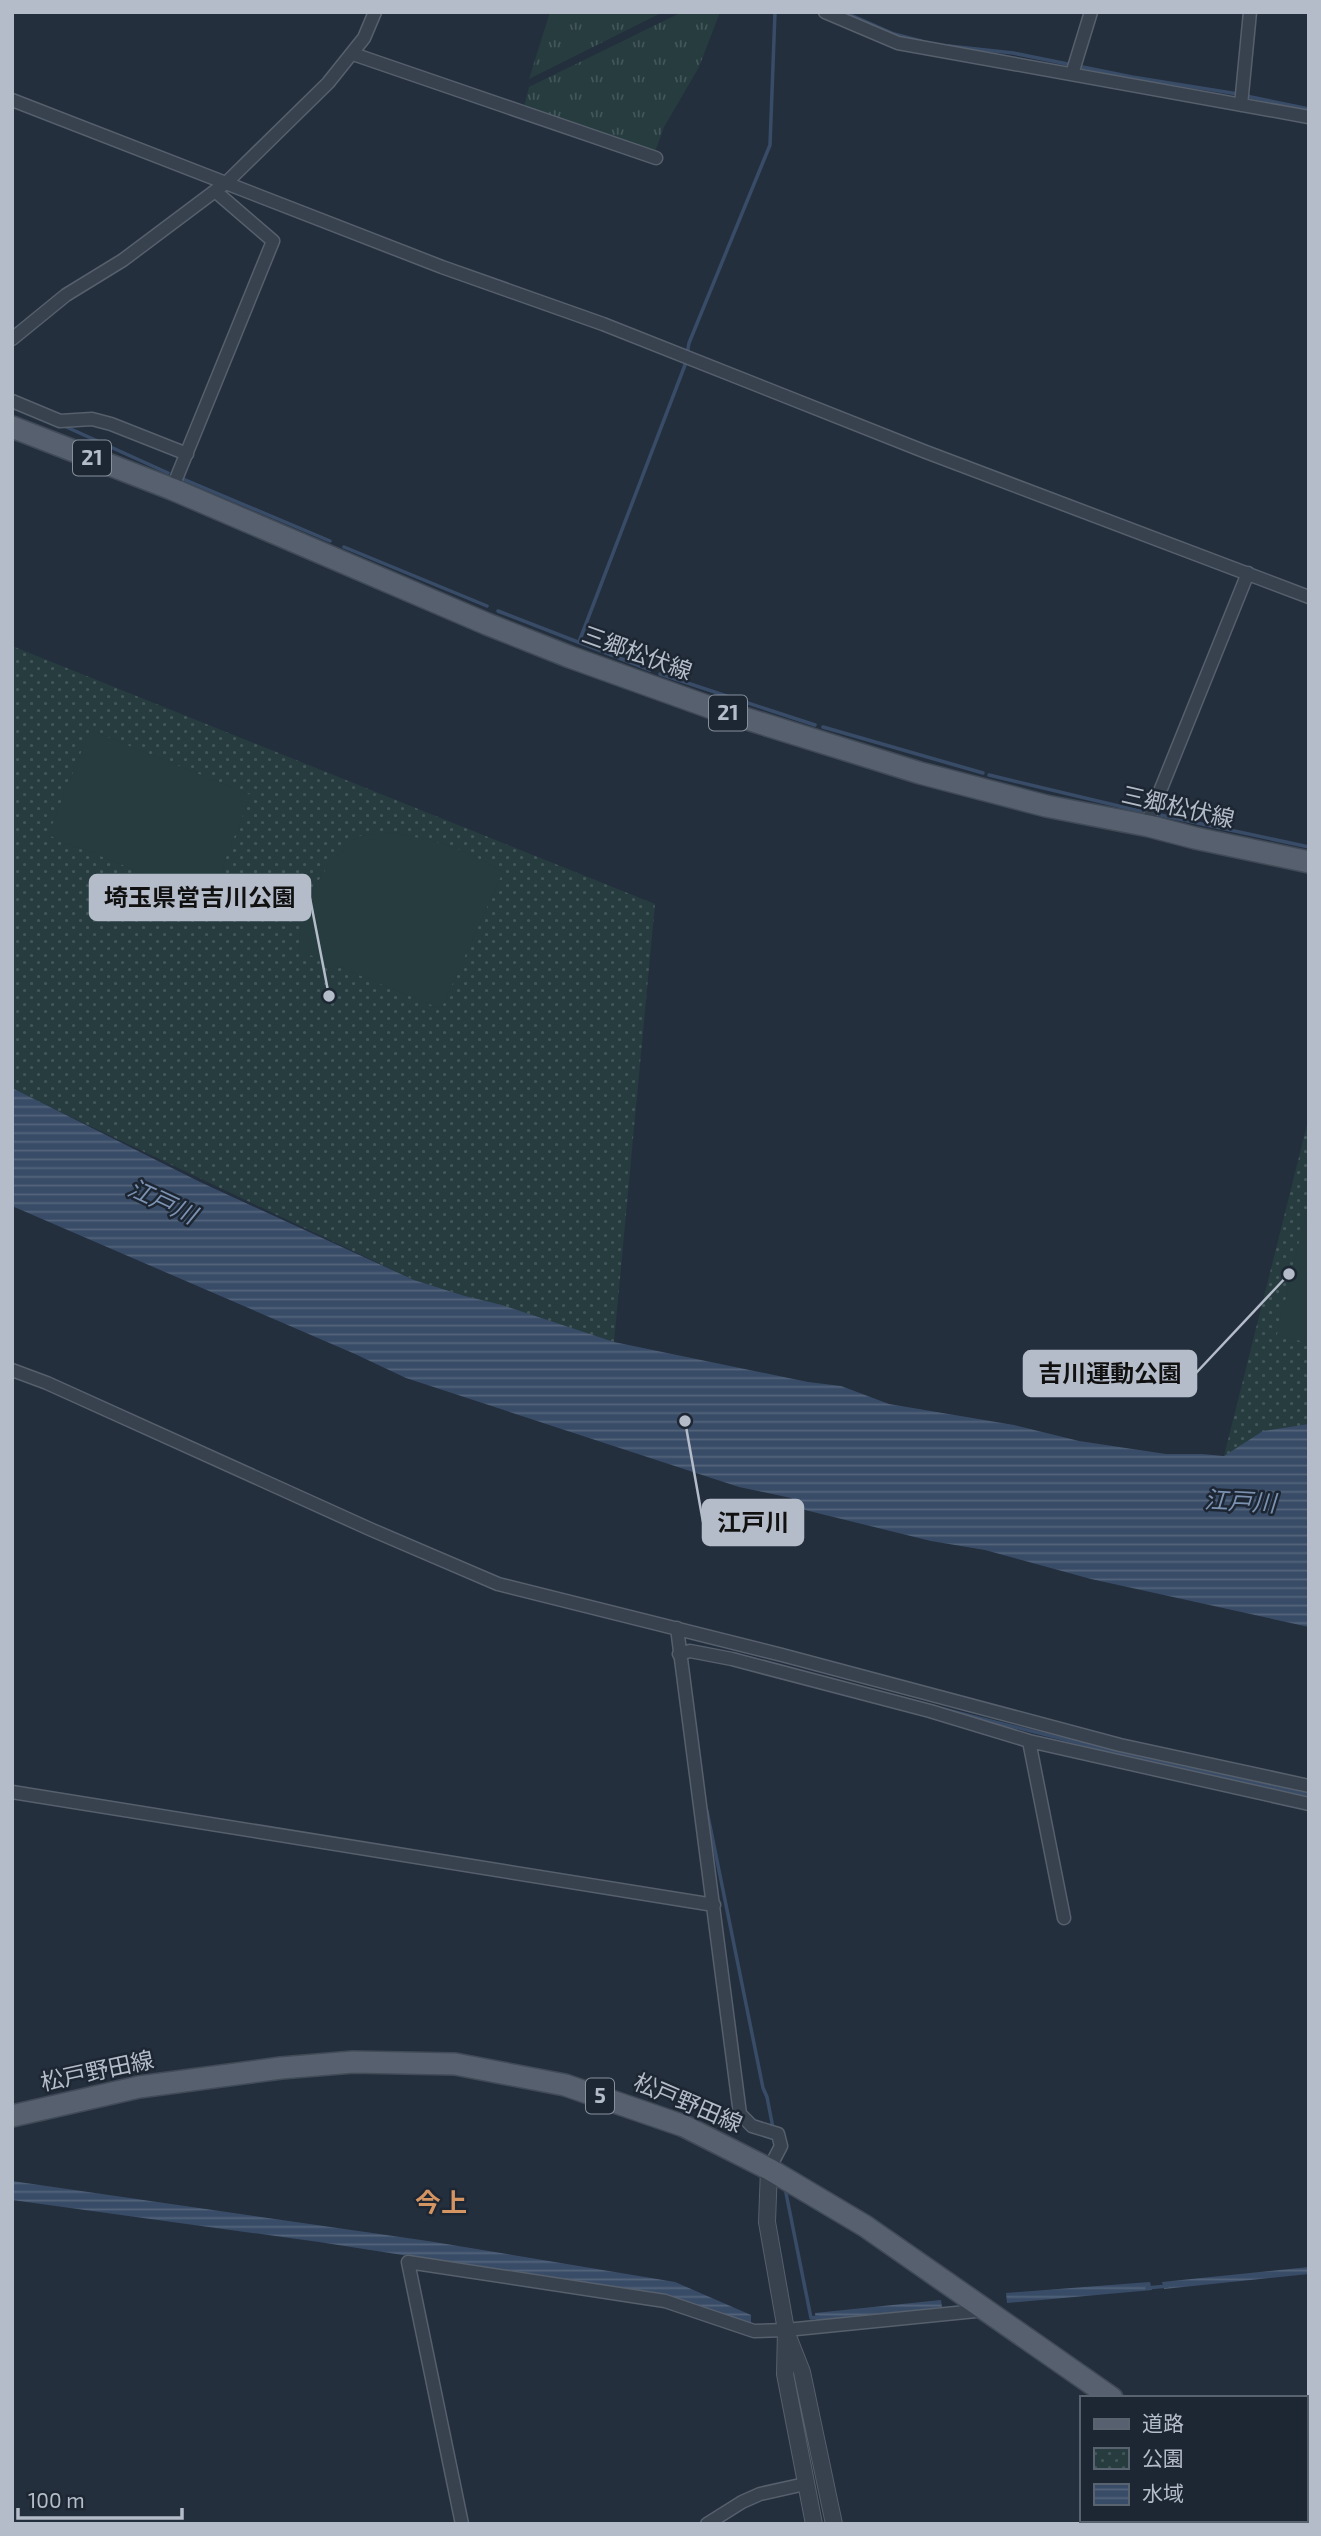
<svg xmlns="http://www.w3.org/2000/svg" width="1321" height="2536" font-family="'Exo 2','Noto Sans JP',sans-serif">
<style>
.grass{fill:url(#grass-tufts)}
.park{fill:url(#park-dots)}
.pitch{fill:#263c3f}
.water{fill:url(#water-rules)}
.lines{fill:none;stroke-linecap:round;stroke-linejoin:round}
.stream{stroke:#394c67;stroke-width:3.5}
.minor-casing{stroke:#565f6c;stroke-width:15}
.tertiary-casing{stroke:#565f6c;stroke-width:18}
.primary-casing{stroke:#414a57;stroke-width:24}
.minor{stroke:#38414e;stroke-width:12}
.tertiary{stroke:#38414e;stroke-width:16}
.primary{stroke:#56606e;stroke-width:21}
.labels{text-anchor:middle;stroke-width:5;stroke-linejoin:round;paint-order:stroke}
.shield{fill:#1d2633;stroke:#878f9c;stroke-width:2}
.shield-label{font-size:21px;font-weight:bold;fill:#b4bcc9}
.street-label{font-size:23px;fill:#b4bcc9;stroke:#1d2633}
.water-label{font-size:24px;font-style:italic;fill:#7c92b1;stroke:#1d2633}
.quarter-label{font-size:26px;font-weight:bold;fill:#d59563;stroke:#1d2633}
.leader{fill:none;stroke:#b4bcc9;stroke-width:2.5}
.callout-dot{fill:#b4bcc9;stroke:#1d2633;stroke-width:2.5}
.callout{fill:#b4bcc9;stroke:#b4bcc9;stroke-width:2.5}
.callout-label{font-size:24px;text-anchor:middle;font-weight:bold;fill:#111}
</style>
<defs>
<pattern id="grass-tufts" width="24" height="20" patternUnits="userSpaceOnUse" patternTransform="scale(1.75)"><rect width="24" height="20" fill="#263c3f"/><path d="M3 7l-1-3M5 7V3M7 7l1-3M15 17l-1-3M17 17v-4M19 17l1-3" fill="none" stroke="#435659"/></pattern>
<pattern id="park-dots" width="8" height="8" patternUnits="userSpaceOnUse" patternTransform="scale(1.75)"><rect width="8" height="8" fill="#263c3f"/><path d="M2 2h.1M6 6h.1" fill="none" stroke="#435659" stroke-width="1.8" stroke-linecap="round"/></pattern>
<pattern id="water-rules" width="6" height="5" patternUnits="userSpaceOnUse" patternTransform="scale(1.75)"><rect width="6" height="5" fill="#394c67"/><path d="M0 2.5h6" fill="none" stroke="#53647b"/></pattern>
</defs>
<rect width="100%" height="100%" fill="#242f3e"/>
<path class="grass" d="M550,12H663L529,79Z
M682,12H720L699,67L664,127L655,152L524,107L529,87Z"/>
<path class="park" d="M12,646L655,904L614,1342L414,1280L12,1089Z
M1309,1117V1431L1224,1456Z"/>
<path class="pitch" d="M90,730L251,795L209,900L48,835Z
M392,833C440,841 461,847 503,872L441,1009L298,950L303,914L317,883L330,863L358,836Z
M1309,1200V1343L1277,1335Z"/>
<path class="water" d="M12,1088L200,1182L414,1280L465,1296L502,1305L614,1342L808,1382L841,1386L889,1404L1014,1425L1079,1441L1166,1454H1202L1224,1456L1263,1431L1309,1424V1627L1091,1579L985,1550L931,1541L805,1510L791,1498L739,1487L406,1378L355,1354L12,1206Z
M12,2181L428,2241L675,2282L751,2315V2324L667,2296L319,2242L12,2200Z
M1309,2267V2274L1164,2289L1162,2282Z
M1150,2282L1152,2290L1007,2303L1006,2293Z
M941,2300L942,2307L816,2322L815,2313Z"/>
<g class="lines">
<path class="stream" d="M844,12L894,34L921,41
M949,46L1013,53L1132,77L1238,94
M1246,96L1309,109
M62,425L168,473
M183,479L330,541
M344,547L487,606
M498,611L650,670
M579,642L685,365L689,343L770,145L775,12
M660,674L815,725
M823,727L983,773
M989,775L1148,813
M1160,815L1309,847
M683,1647L684,1645L708,1649
M943,1709L1143,1759L1309,1795
M707,1811L763,2088L767,2097L773,2128
M785,2188L811,2318L818,2317
M1147,2288L1167,2286"/>
<defs>
<path id="minor" d="M825,12L898,43L1309,117
M353,54L656,158
M1072,74L1091,12
M12,100L442,267L603,324L926,452L1309,597
M1241,105L1250,12
M12,339L66,295L123,260L227,182L328,83L364,38L375,12
M12,401L60,421L92,419L111,424L187,454
M172,489L273,241L215,191
M1149,826L1150,816L1248,573
M12,1370L47,1383L372,1530L498,1584L782,1655L1120,1745L1309,1786
M677,1628L740,2114L752,2126L778,2134L781,2146L769,2169
M679,1654L690,1651L732,1659L930,1711L1029,1741L1309,1804
M1029,1741L1064,1918
M12,1792L714,1905
M462,2524L408,2262L665,2301L754,2331L786,2330L986,2310
M707,2524L742,2502L760,2494L805,2484"/>
<path id="tertiary" d="M769,2169L767,2222L786,2330L785,2374L814,2524
M789,2339L802,2372L834,2524"/>
<path id="primary" d="M12,427L172,489L487,624L570,657L712,708L920,773L1046,806L1149,826L1195,838L1309,862
M12,2116L139,2087L281,2068L353,2062L455,2064L565,2085L684,2126L769,2169L865,2226L1112,2398
M1305,2498L1309,2499"/>
</defs>
<use href="#minor" class="minor-casing"/>
<use href="#tertiary" class="tertiary-casing"/>
<use href="#primary" class="primary-casing"/>
<use href="#minor" class="minor"/>
<use href="#tertiary" class="tertiary"/>
<use href="#primary" class="primary"/>
</g>
<g class="labels">
<g class="shield">
<rect x="73" y="440.5" width="38" height="35" rx="5"/>
<rect x="709" y="695.5" width="38" height="35" rx="5"/>
<rect x="586" y="2078.5" width="28" height="35" rx="5"/>
</g>
<g class="shield-label">
<text x="92" y="465">21</text>
<text x="728" y="720">21</text>
<text x="600" y="2103">5</text>
</g>
<g class="street-label">
<text transform="translate(637 653) rotate(20)" y="8">三郷松伏線</text>
<text transform="translate(1178 807) rotate(13)" y="8">三郷松伏線</text>
<text transform="translate(97 2071) rotate(-12)" y="8">松戸野田線</text>
<text transform="translate(688 2103) rotate(23)" y="8">松戸野田線</text>
</g>
<g class="water-label">
<text transform="translate(162 1202) rotate(25)" y="8">江戸川</text>
<text transform="translate(1240 1502) rotate(3)" y="8">江戸川</text>
</g>
<g class="quarter-label">
<text x="441" y="2212">今上</text>
</g>
</g>
<path class="leader" d="M329 996L310 898M1289 1274L1196 1373M685 1421L703 1522"/>
<g class="callout-dot">
<circle cx="329" cy="996" r="7"/>
<circle cx="1289" cy="1274" r="7"/>
<circle cx="685" cy="1421" r="7"/>
</g>
<g class="callout">
<rect x="90" y="875" width="220" height="45" rx="7"/>
<rect x="1024" y="1351" width="172" height="45" rx="7"/>
<rect x="703" y="1500" width="100" height="45" rx="7"/>
</g>
<g class="callout-label">
<text x="200" y="906">埼玉県営吉川公園</text>
<text x="1110" y="1382">吉川運動公園</text>
<text x="753" y="1531">江戸川</text>
</g>
<rect width="1321" height="2536" fill="none" stroke="#b4bcc9" stroke-width="28"/>
<rect x="1080" y="2396" width="228" height="126" fill="#1d2633" stroke="#59626f" stroke-width="2"/>
<rect x="1094" y="2419" width="35" height="10" fill="#56606e" stroke="#59626f" stroke-width="2"/>
<text x="1142" y="2431" font-size="21" fill="#b4bcc9">道路</text>
<rect x="1094" y="2448" width="35" height="21" fill="url(#park-dots)" stroke="#59626f" stroke-width="2"/>
<text x="1142" y="2466" font-size="21" fill="#b4bcc9">公園</text>
<rect x="1094" y="2484" width="35" height="21" fill="url(#water-rules)" stroke="#59626f" stroke-width="2"/>
<text x="1142" y="2501" font-size="21" fill="#b4bcc9">水域</text>
<path d="M18 2508v10h164v-10" fill="none" stroke="#b4bcc9" stroke-width="3.5"/>
<text x="28" y="2508" font-size="21" fill="#b4bcc9" stroke="#1d2633" stroke-width="5" paint-order="stroke">100 m</text>
</svg>
